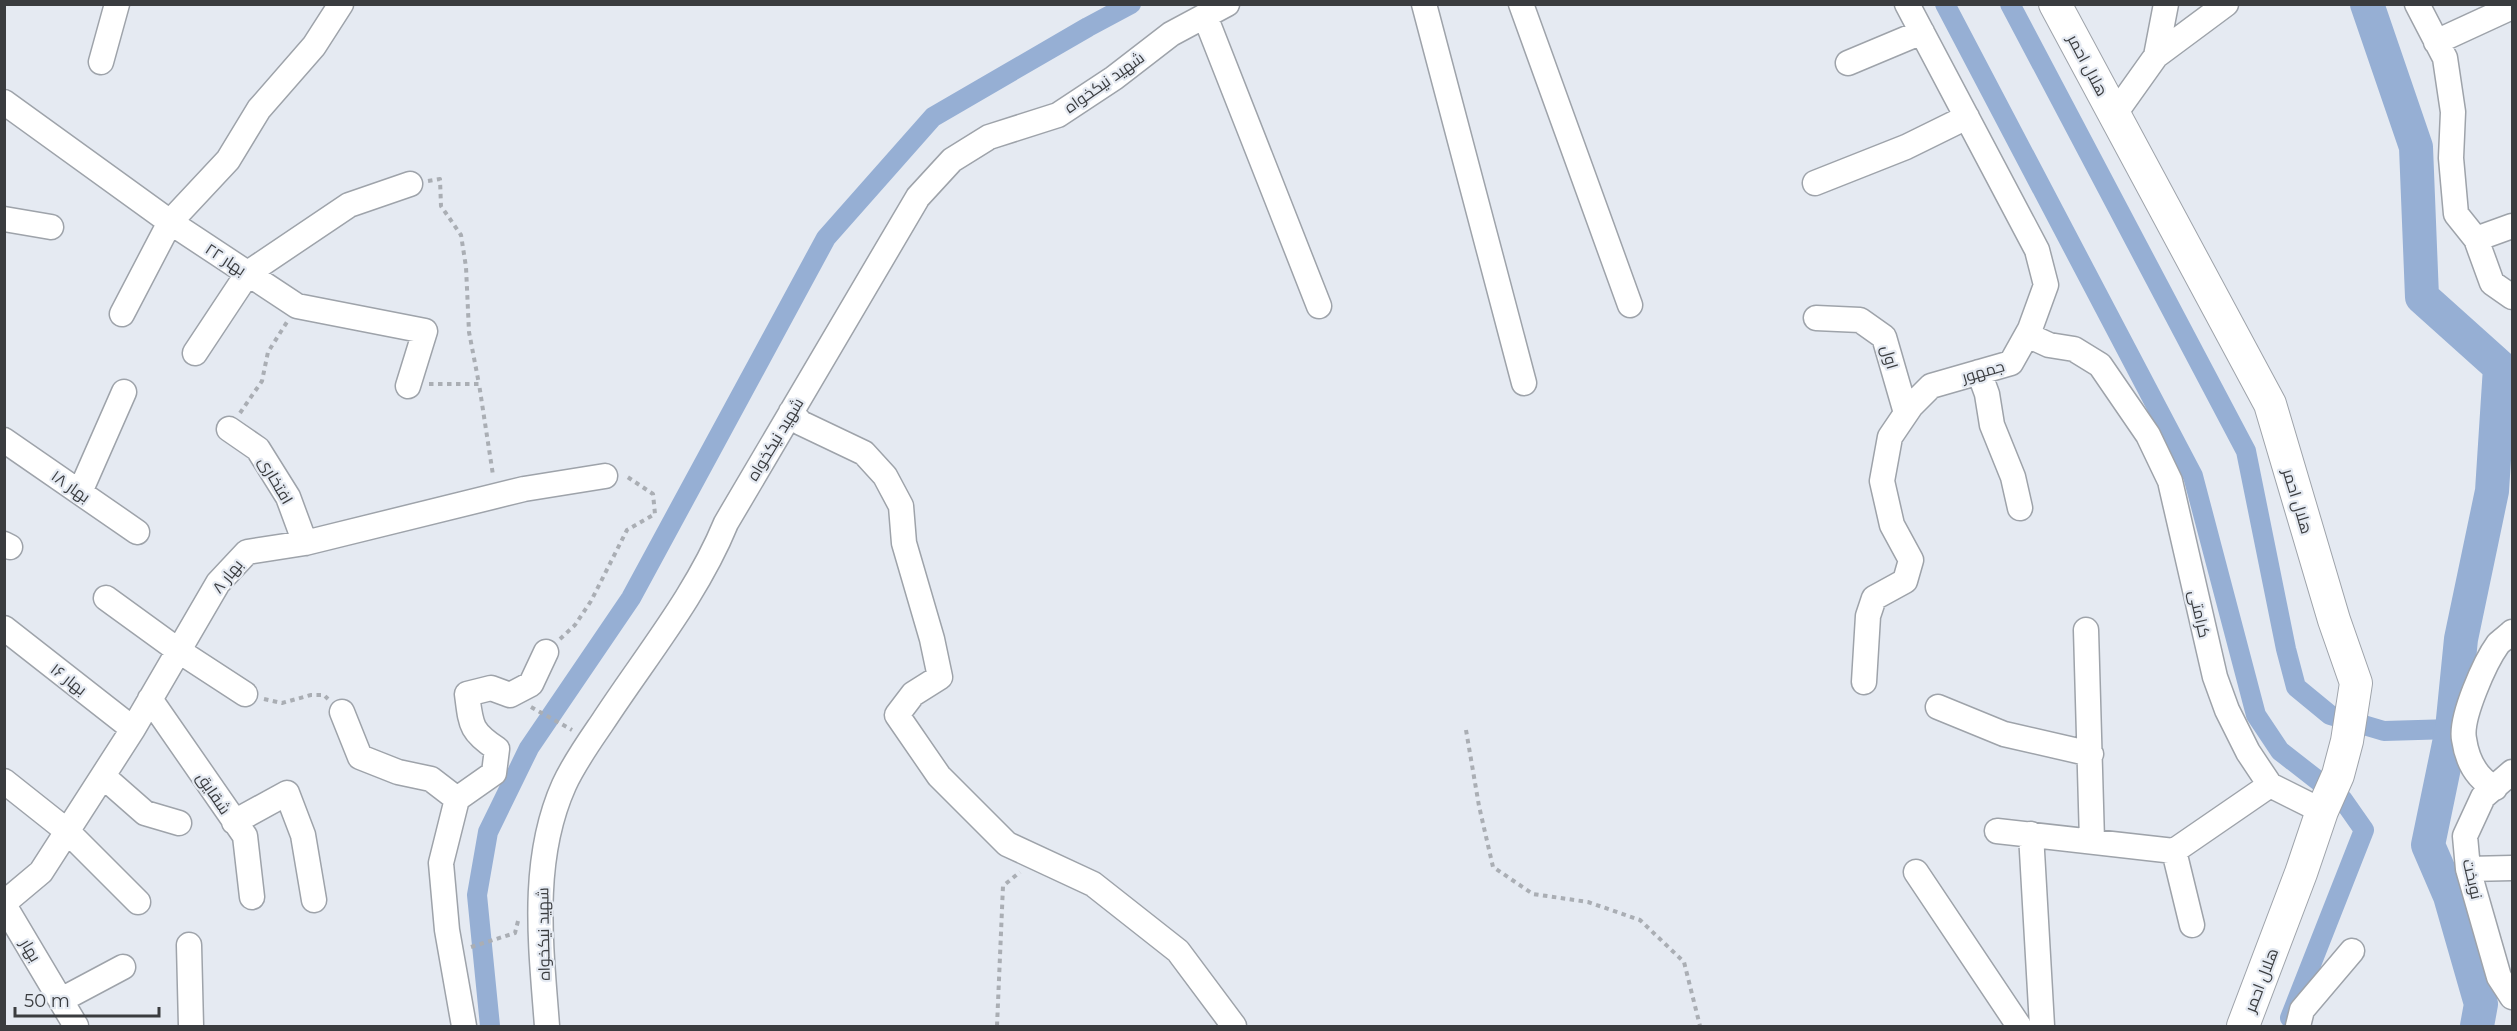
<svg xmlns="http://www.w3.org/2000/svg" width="2517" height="1031" font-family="Montserrat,Cairo,sans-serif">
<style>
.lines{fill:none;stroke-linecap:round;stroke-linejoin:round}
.canal{stroke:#96afd4;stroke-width:20}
.river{stroke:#96afd4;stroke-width:34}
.minor-casing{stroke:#9ea3aa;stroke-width:27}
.major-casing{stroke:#9ea3aa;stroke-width:34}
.path{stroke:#aaaeb4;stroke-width:4;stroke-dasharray:4.5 4.5;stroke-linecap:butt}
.minor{stroke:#fff;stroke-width:24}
.major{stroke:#fff;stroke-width:32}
.labels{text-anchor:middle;stroke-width:4.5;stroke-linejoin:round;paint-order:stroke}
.street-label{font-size:16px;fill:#3a3c3f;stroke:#e5eaf2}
</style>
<rect width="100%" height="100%" fill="#e5eaf2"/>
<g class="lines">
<path class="canal" d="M1945,4L2193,476L2256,715L2280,751L2343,800L2364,830L2290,1018
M2010,4L2246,451L2286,649L2296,687L2330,715L2384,731L2452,729
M490,1026L477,895L488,832L529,748L631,598L826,238L933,117L1088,27L1131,4"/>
<path class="river" d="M2367,4L2416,147L2422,297L2500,367L2492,491L2461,639L2452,729L2428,845L2450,896L2481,1004L2477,1026"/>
<defs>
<path id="minor" d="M1424,4L1524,383
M1521,4L1630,305
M2417,4L2445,58L2453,112L2451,158L2456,214L2476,239L2492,283L2512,297
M1205,16L1319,306
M2436,42L2512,7
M2156,56L2166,4
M101,62L117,4
M1848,63L1922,32
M4,102L170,222L297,306L425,331L408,386
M2114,115L2156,56L2226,4
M1815,183L1906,147L1967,117
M4,219L51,227
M2476,239L2512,226
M122,314L170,222L228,160L259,109L314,46L341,4
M1816,318L1860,320L1884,337L1906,413
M2027,335L2049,345L2074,349L2100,365L2148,435L2170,481L2215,677L2227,710L2248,752L2270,785
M195,353L248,273L349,205L410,184
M1979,372L1987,394L1992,425L2013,477L2020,508
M791,412L801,423L864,453L885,476L901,506L904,543L932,639L940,677L913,694L897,715L939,776L1007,844L1093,884L1178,951L1234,1026
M229,429L258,449L288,497L305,543
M4,440L137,532
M80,492L124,392
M4,544L10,547
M106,598L179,651L245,694
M4,628L133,729
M2086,630L2092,841
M1864,682L1868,616L1874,598L1905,581L1911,560L1892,525L1882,481L1890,437L1911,406L1931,386L2011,363L2030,329L2046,285L2037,250L1907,4
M150,699L245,836L252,897
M1938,707L2004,734L2091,754
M342,712L360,757L398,772L431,779L457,799
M2512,772L2483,797L2465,836L2468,869L2499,977L2512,997
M104,777L145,813L179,823
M4,781L67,831L138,902
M2495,788C2476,778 2467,760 2464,739C2460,718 2485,662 2498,644C2502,640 2508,636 2512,632
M234,822L287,793L303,835L314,900
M1997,831L2174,851L2270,785L2322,811
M2031,834L2042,1026
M2174,851L2192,925
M2468,869L2512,868
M1916,872L2019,1026
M4,903L41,872L133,729L218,583L247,552L305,543L524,489L605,476
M4,905L76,1026
M189,945L191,1026
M61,1000L123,967
M464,1026L447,930L441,863L457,799L494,773L497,749C470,731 471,725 467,694L491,688L510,695L531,684L546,652
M547,1026C541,946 530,861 564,785C574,763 589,742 602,723C645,657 696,596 726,523L918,197L952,160L989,137L1058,115L1114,78L1171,34L1227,4
M2298,1026L2302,1010L2352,951"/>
<path id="major" d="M2055,4L2270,404L2334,620L2356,683L2347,741L2338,775L2322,811L2301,873L2243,1026"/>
</defs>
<use href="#minor" class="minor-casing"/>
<use href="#major" class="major-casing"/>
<path class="path" d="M428,181L440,179L441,206L461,235L466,267L469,332L479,384
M429,384H479L493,475
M240,413L262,381L268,352L287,322
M560,639L575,625L591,601L627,530L655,514L653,494L626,476
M264,699L282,703L311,695H324L328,699
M531,707L572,730
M1466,730L1479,806L1493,867L1533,894L1588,902L1640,920L1684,962L1700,1026
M471,947L515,933L518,921
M997,1026L1003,886L1020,872"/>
<use href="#minor" class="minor"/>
<use href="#major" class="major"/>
</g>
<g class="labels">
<g class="street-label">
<text transform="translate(2088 65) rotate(62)" y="6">هلال احمر</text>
<text transform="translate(1104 82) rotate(-35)" y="6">شهید نیکخواه</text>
<text transform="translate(226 259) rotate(33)" y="6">بهار ۲۲</text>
<text transform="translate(1890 357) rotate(74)" y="6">اول</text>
<text transform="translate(1983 371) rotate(-16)" y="6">جمهور</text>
<text transform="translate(775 439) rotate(-59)" y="6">شهید نیکخواه</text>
<text transform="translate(276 480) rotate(60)" y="6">افتخاری</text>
<text transform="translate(71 486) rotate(35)" y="6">بهار ۱۸</text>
<text transform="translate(2298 501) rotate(73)" y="6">هلال احمر</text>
<text transform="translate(227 576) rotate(-51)" y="6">بهار ۸</text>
<text transform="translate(2200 614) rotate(77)" y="6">کرامتی</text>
<text transform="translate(69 679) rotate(38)" y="6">بهار ۱۶</text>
<text transform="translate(214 793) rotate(56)" y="6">شقایق</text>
<text transform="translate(2473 879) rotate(77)" y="6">نوبخت</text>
<text transform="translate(543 934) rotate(-91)" y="6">شهید نیکخواه</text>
<text transform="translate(31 950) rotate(59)" y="6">بهار</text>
<text transform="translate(2261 980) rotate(-69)" y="6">هلال احمر</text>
</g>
</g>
<rect width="2517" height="1031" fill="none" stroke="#3a3c3f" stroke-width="12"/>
<path d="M15 1007v9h144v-9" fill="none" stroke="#3a3c3f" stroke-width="3"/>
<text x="24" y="1007" font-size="18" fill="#3a3c3f" stroke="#e5eaf2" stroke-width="4.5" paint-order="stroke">50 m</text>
</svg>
